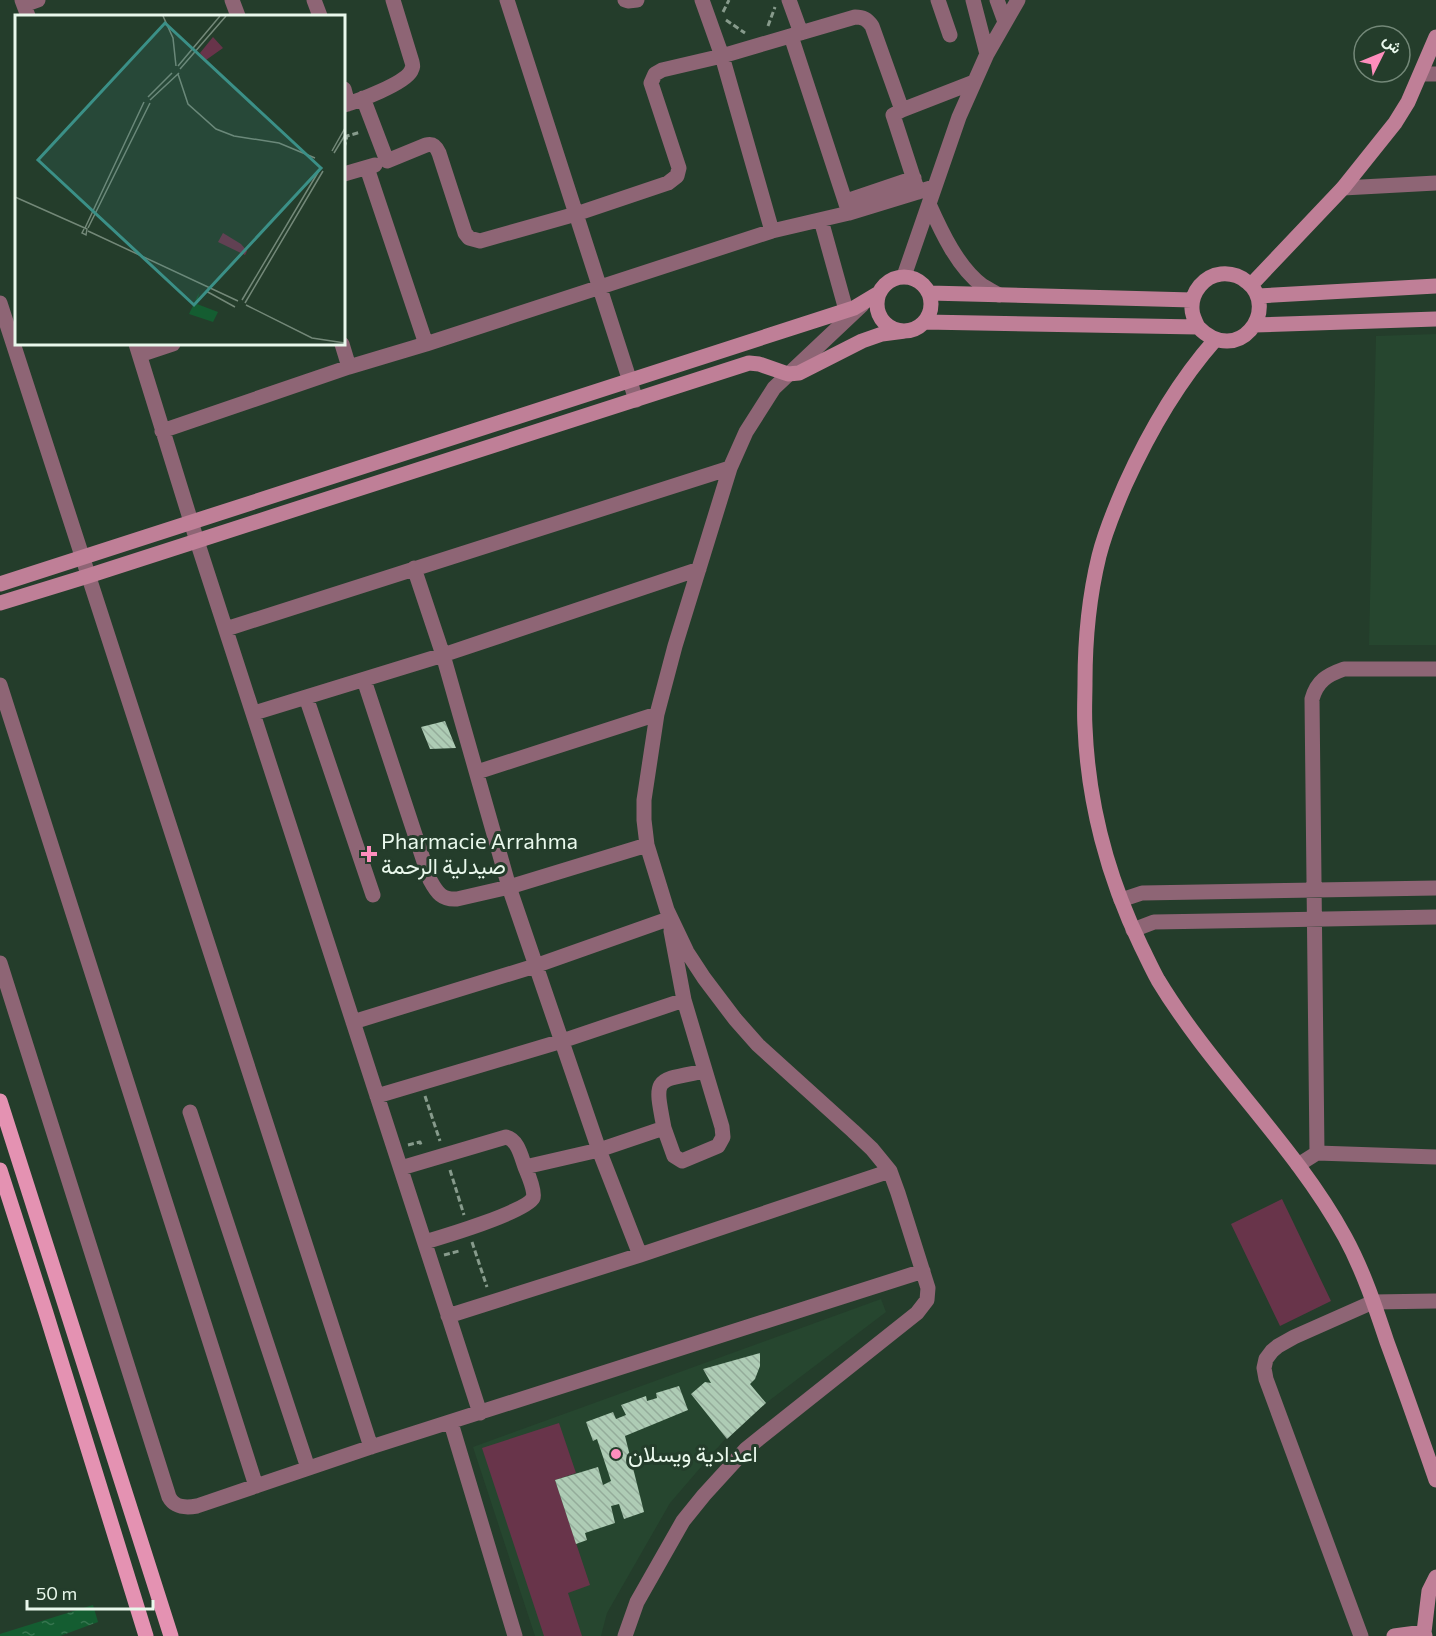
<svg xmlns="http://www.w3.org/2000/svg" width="1436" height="1636" font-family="Commissioner,Vazirmatn,sans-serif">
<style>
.built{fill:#26462f}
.green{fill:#68344a}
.water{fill:url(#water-ripples)}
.building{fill:url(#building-back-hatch)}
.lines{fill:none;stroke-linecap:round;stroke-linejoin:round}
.path{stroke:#879b8c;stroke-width:3;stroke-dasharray:6 3;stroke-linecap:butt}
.street{stroke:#8e6575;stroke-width:15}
.secondary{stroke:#bf7f97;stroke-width:15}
.primary{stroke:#e492b2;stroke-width:15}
.poi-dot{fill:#fe8ebd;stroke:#243d2b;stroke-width:2}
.labels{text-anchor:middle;stroke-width:6;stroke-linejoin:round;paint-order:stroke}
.poi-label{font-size:22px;fill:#e9f8ec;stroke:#243d2b;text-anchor:start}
.inset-road{fill:none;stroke:#738878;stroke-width:1.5}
.view{fill:#3b9087;fill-opacity:0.15;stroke:#3b9087;stroke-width:3}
.inset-edge{fill:none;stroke:#e9f8ec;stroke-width:3}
</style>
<defs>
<pattern id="water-ripples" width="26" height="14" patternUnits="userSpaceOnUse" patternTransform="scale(1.5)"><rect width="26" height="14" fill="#145d31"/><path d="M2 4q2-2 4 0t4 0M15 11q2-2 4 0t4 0" fill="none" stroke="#36754f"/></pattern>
<pattern id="building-back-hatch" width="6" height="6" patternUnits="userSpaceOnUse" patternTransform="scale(1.5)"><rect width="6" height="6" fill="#aeccb5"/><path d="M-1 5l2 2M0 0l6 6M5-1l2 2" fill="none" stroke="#94ac9a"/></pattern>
</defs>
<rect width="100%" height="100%" fill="#243d2b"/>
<path class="built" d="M1436,334V645H1369L1376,336Z
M881,1299L886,1312L766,1403L726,1438L670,1503L607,1613L601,1636H535L473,1447Z"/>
<path class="green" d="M1282,1199L1331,1301L1280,1326L1231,1224Z
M559,1423L576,1473L555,1480L590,1585L568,1593L582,1636H544L482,1448Z"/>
<path class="water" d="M93,1605L98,1622L60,1636H0V1634Z"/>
<path class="building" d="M445,721L456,748L430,749L421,727Z
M760,1353V1366L755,1379L750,1384L766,1403L727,1439L691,1394L705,1382L711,1383L703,1369Z
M679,1386L688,1410L625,1436L644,1512L624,1519L619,1504L611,1506L615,1523L585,1533L587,1540L576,1544L555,1480L598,1467L603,1485L611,1481L597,1439L593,1441L586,1422L613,1412L616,1419L626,1415L621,1405L646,1396L647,1401L657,1398L656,1393Z"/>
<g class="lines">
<path class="path" d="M723,12L729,0
M726,20L745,33
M768,26L775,7
M344,148L347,136L361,132
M425,1096L440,1141
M408,1145L420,1142L422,1147
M450,1170L464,1215
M472,1242L487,1287
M444,1255L459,1251L458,1249"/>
<path class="street" d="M22,0L28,16
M232,0L238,16
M314,0L320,16
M507,0L636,400
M625,0L628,1L637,0
M702,0L722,56L772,231
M789,0L801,33
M938,0L950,35
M973,0L987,54
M997,0L1005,22
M24,5L38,0
M791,36L849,213
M1421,74H1436
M344,89L348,104
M363,98L387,161L426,145C433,143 436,146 439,153L465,233L469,238L480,241L576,214L668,183L677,176L679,168L651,83L655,74L662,70L722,56L855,17C863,17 867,19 872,26L902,110
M344,105C358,101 404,84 411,71C413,67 413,66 412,62L393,0
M367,168L426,344
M344,174L375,165
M1343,188L1436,183
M918,192L893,115L902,110L974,82
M846,201L914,178
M929,204C941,231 958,268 983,286C988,289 994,292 999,295
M821,220L846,310
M904,276L959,117L987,54L1018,0
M0,303L371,1447
M136,344L197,541L480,1413
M342,344L349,367L426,344L772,231L849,213L934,187
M140,355L173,344
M162,431L349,367
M414,568L443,655L509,887L599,1150L640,1255
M226,629L730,468
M364,680L430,880C437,893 442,900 457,899L509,887L647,845
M0,685L256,1486
M306,697L373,895
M254,713L443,655L699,569
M477,772L657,714
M1121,900L1142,893L1436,888
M1133,930L1154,922L1436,917
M0,963L169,1497C175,1508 186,1508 197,1506L371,1447L923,1271
M353,1022L535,966L668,919
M377,1096L562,1041L684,1000
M190,1112L308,1468
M664,1128C654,1076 654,1081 705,1071
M1317,1153L1312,699C1317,681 1327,675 1344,669H1436
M1298,1165L1317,1153L1436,1157
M401,1168L506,1137C518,1140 521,1156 525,1167L599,1150L664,1128L674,1156L682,1161L718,1146L723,1137L722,1127L684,1000L671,931
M425,1242C442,1237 526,1212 533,1198C536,1193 528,1174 525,1167
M448,1316L640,1255L890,1171
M451,1423L515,1636
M625,1636L637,1602L683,1521L704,1495L746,1449L917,1313L927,1300L928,1288L898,1193L890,1171L872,1149L853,1131L758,1045L735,1019L704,978L687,952L667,910L647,845L644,820V800L657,714L675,646L730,468L746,432L774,388L862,305
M1361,1636L1266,1379L1264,1368L1266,1359L1272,1351L1278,1346L1294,1337L1373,1302L1436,1301"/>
<path class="secondary" d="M877 304a27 27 0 1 1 54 0a27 27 0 1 1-54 0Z
M1251,285L1343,188L1395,123L1408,102L1436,37
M929,293L1192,300
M1258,296L1436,286
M925,322L1198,327C1238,368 1281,309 1247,282C1240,276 1231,273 1221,274C1204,276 1191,292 1192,309C1192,315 1195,321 1198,327
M1254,325L1436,319
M1215,340C1177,383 1149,432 1125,485C1115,508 1105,532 1099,556C1089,597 1085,640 1085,682C1085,697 1084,712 1085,727C1088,802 1108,878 1141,946C1147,958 1152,969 1158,980C1213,1071 1294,1144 1345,1237C1363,1270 1375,1306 1387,1342C1404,1388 1420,1434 1436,1480
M0,584L854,308L879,293
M0,603L88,576L749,363L759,364L788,374L799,373L862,341L882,334L905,331
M1394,1636L1424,1632
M1425,1636L1424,1632L1429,1591L1436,1577"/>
<path class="primary" d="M0,1101L171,1636
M0,1170L46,1313L146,1636"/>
</g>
<g class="poi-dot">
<path d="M366 845h6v6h6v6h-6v6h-6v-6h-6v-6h6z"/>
<circle cx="616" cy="1454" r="6"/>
</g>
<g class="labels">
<g class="poi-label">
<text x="381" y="849">Pharmacie Arrahma<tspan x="381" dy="25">صيدلية الرحمة</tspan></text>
<text x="628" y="1462">اعدادية ويسلان</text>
</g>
</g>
<g transform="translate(15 15)">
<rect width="330" height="330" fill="#243d2b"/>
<path d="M198,22L208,33L191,45L185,38ZM208,218L226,229L232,236L230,240L203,227Z" fill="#68344a"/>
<path d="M184,278L182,289L203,297L198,307L174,299Z" fill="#145d31"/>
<path class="inset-road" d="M148,1L158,23L161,51M163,51L205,1M165,54L211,1M163,59L173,89L201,114L219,121L264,128L300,143M133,82L157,58M135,85L164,58M317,136L330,113M319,138L330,120M0,182L72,214L71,220L67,218L69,214M70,213L129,87M73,213L135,88M73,216L223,286M191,276L220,292M227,285L305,154M230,288L308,156M231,290L297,323L330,328"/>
<path class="view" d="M150,8L306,153L179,290L23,145Z"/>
<rect width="330" height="330" class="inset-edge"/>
</g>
<g transform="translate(1382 54) rotate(47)"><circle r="28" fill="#243d2b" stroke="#738878" stroke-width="1.5"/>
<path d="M0-4.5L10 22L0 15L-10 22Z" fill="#fe8ebd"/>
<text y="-9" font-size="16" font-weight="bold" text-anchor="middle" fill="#e9f8ec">ش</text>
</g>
<path d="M27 1600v9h126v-9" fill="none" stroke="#e9f8ec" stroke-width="3"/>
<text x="36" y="1600" font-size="18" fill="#e9f8ec" stroke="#243d2b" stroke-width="4.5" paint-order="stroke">50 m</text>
</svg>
